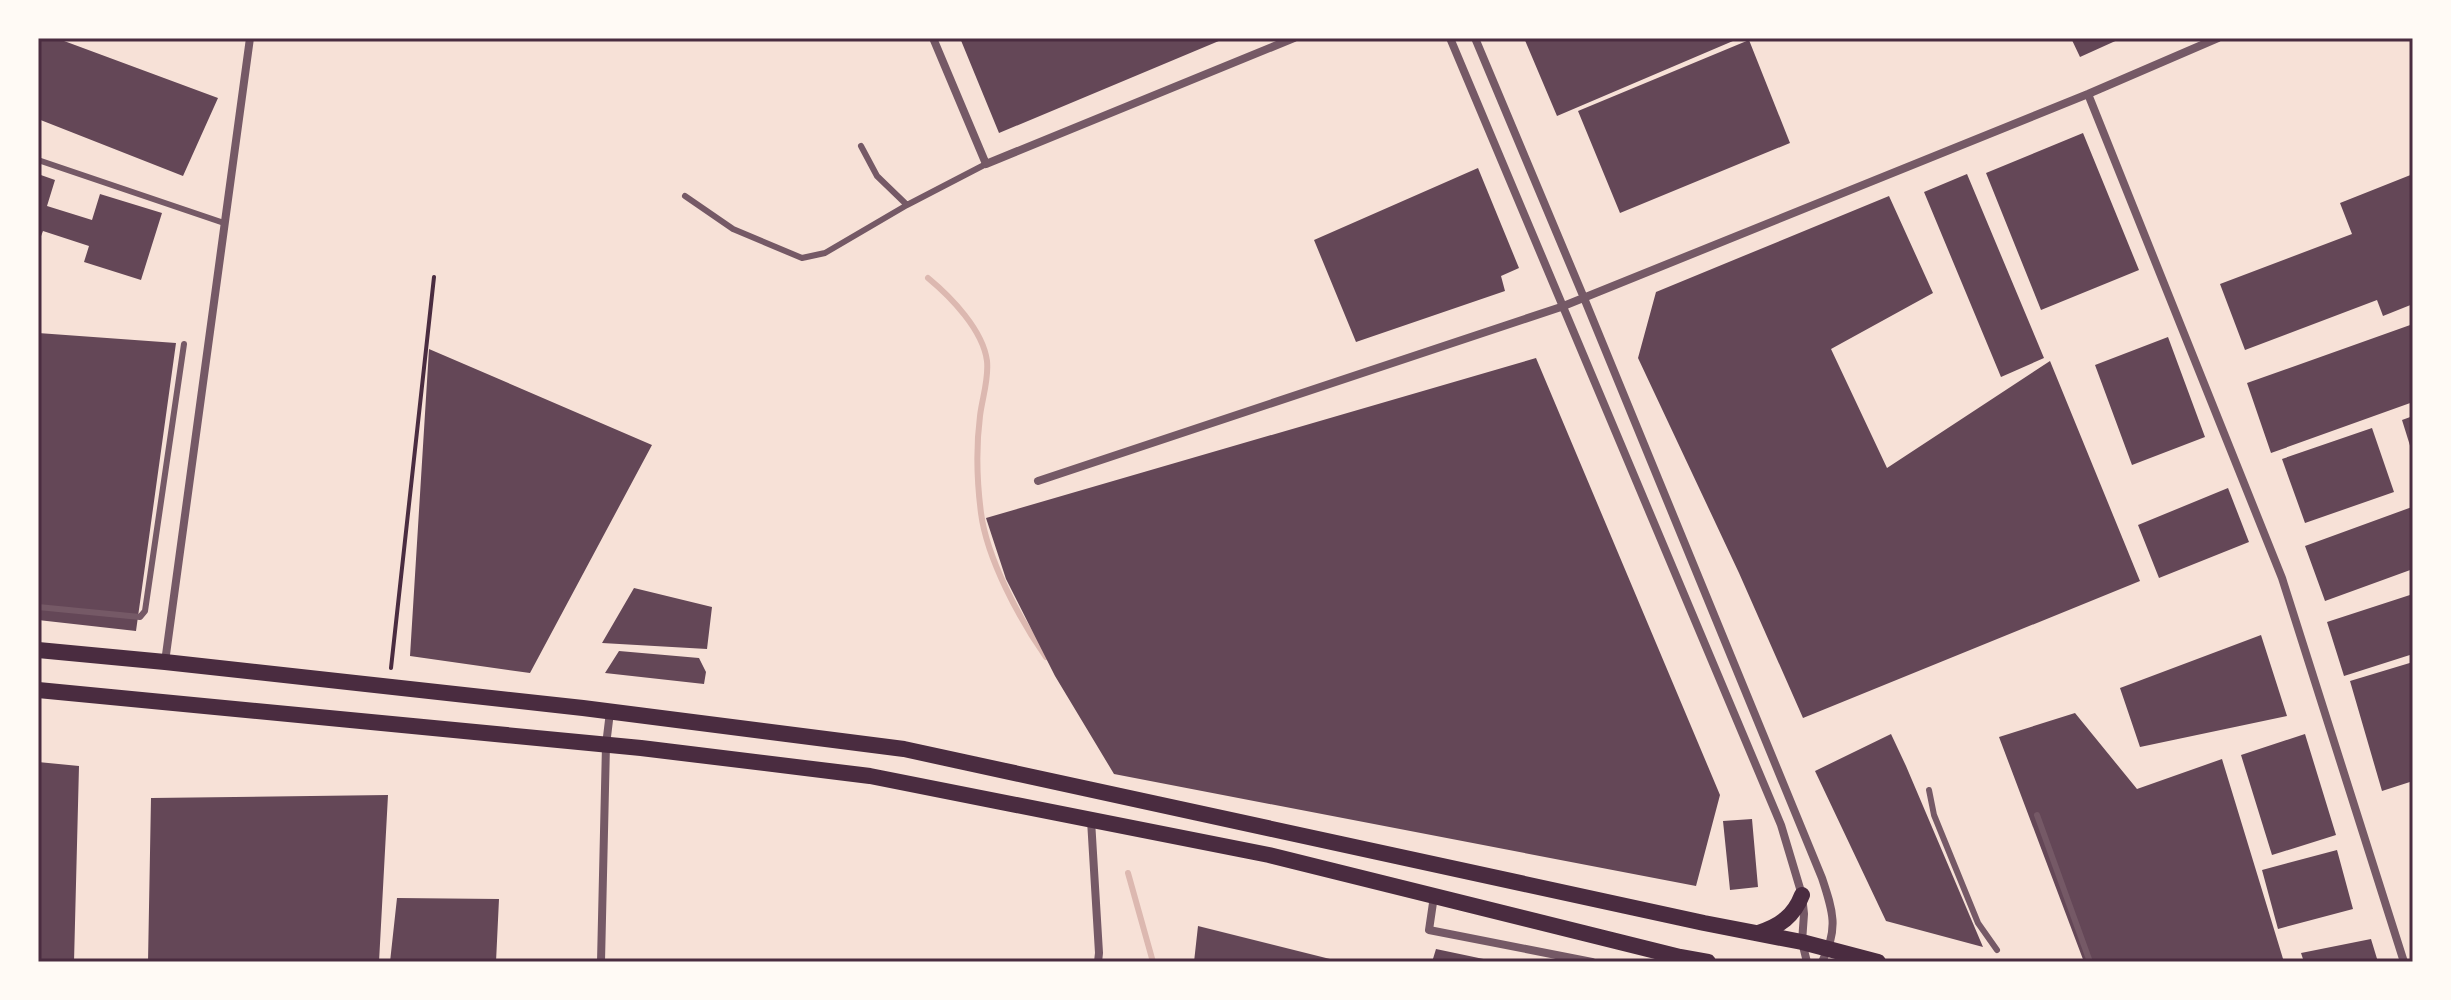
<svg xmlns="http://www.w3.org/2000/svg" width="2451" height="1000" font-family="'Sofia Sans Condensed',sans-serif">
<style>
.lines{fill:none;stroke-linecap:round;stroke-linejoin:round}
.stream{stroke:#dcb8b0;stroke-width:6}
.building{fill:#644757}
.path{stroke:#4a2c40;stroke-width:4}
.service{stroke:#755966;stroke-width:6}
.minor{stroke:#755966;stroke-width:8}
.secondary{stroke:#4a2c40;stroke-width:16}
.neatline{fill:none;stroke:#4a2c40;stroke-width:3}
</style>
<rect width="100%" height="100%" fill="#f7e1d7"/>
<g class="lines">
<path class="stream" d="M928,278C951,297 983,330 987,361C989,379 982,399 980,416C976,447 977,482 981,513C987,559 1020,620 1046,657
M1128,873L1153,962"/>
</g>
<path class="building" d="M38,38H56L218,98L183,176L38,119Z
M960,38H1226L999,133Z
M1524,38H1740L1557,116Z
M2071,38H2122L2080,57Z
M1749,40L1790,143L1620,213L1578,111Z
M2083,133L2139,270L2041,310L1986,173Z
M1478,168L1519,268L1501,276L1505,291L1356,342L1314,240Z
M38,174L55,180L47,206L92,220L100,194L162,213L141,280L84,262L89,246L43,231L38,244Z
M1967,174L2044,358L2001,377L1924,192Z
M2413,174V304L2383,316L2377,300L2245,350L2220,284L2352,234L2340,203Z
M1889,196L1933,293L1831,349L1887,468L2050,361L2140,581L1803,718L1739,573L1638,358L1656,292Z
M2413,324V402L2271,453L2247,383Z
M38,333L176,343L136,631L38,620Z
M2168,337L2205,437L2132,465L2095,365Z
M429,349L652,445L530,673L410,656Z
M1536,358L1720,795L1696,886L1114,774L1055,676L1006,579L986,518Z
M2413,416V451L2412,452L2402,420Z
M2372,428L2394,492L2305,523L2282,459Z
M2228,488L2249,542L2159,578L2138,525Z
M2412,507L2413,569L2325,601L2305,546Z
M634,588L712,607L707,649L602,643Z
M2413,594V654L2344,676L2327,622Z
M2261,635L2287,716L2140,747L2120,688Z
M619,651L699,658L706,672L704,684L605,673Z
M2413,662V781L2382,791L2350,681Z
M2075,713L2137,789L2222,759L2284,962H2084L1999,737Z
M1891,734L1906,766L1983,947L1886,921L1815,771Z
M2305,734L2336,835L2272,855L2241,755Z
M38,762L79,766L74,962H38Z
M388,795L379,962H148L151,798Z
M1752,819L1758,887L1730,890L1723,821Z
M2337,850L2353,909L2278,929L2262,870Z
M397,898L499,899L496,962H390Z
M1198,926L1338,961V962H1194Z
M2371,939L2378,962H2304L2301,953Z
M1436,949L1493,961V962H1432Z"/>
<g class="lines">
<path class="path" d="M391,668L434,277"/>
<path class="service" d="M861,146L877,176L907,205
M38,160L224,223
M685,196L733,229L802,258L825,253L907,205L986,164
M38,607L140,617L145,611L184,344
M1929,790L1934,815L1978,923L1997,950
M2037,815L2090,962"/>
<path class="minor" d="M933,38L986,164L1294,38
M1450,38L1781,825L1802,895L1804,914L1802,942L1807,962
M1475,38L1584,298L1822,878C1833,911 1839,929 1822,962
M2088,94L2282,578L2404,962
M1038,481L1561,307L2088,94L2218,38
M165,662L250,38
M1091,820L1099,953L1098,962
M1434,896L1429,930L1592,962
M601,962L606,745L610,712"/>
<path class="secondary" d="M38,650L165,662L583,708L904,749L1704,923L1802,942L1878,962
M38,690L641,748L870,776L1269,855L1680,957L1708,962
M1758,933C1780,926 1794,916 1802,895"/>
</g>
<rect width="2451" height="1000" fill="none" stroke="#fffaf5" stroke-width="80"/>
<rect x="40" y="40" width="2371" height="920" class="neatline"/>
</svg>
